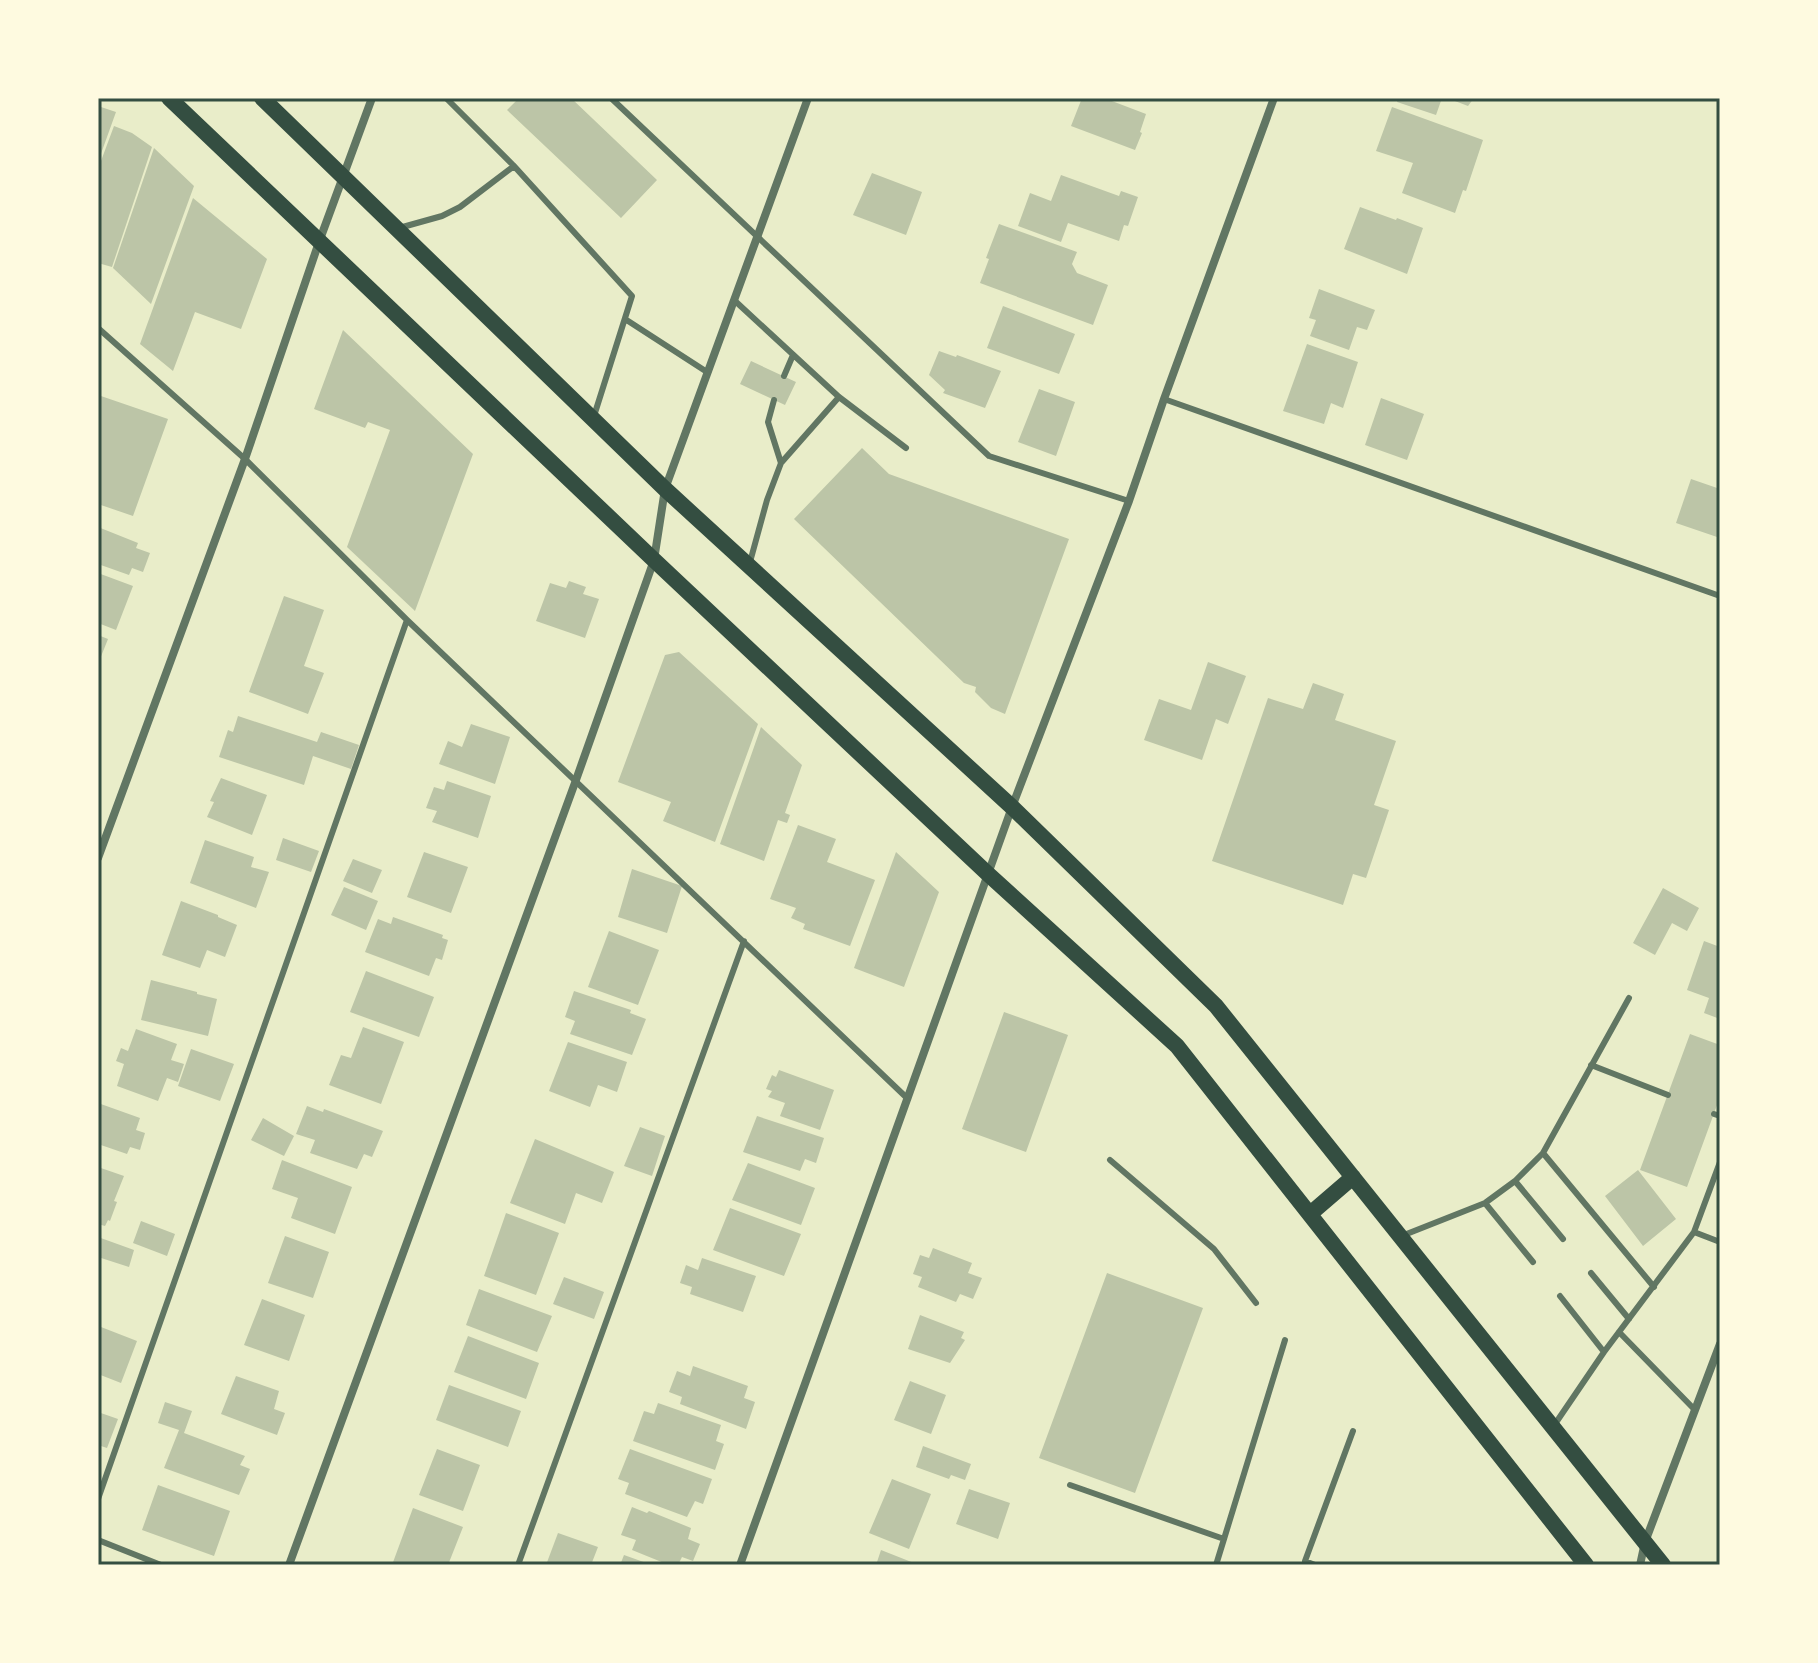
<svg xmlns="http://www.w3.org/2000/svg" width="1818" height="1663" font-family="Montserrat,sans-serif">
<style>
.building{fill:#bcc5a7}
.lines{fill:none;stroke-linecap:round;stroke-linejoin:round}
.service{stroke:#617663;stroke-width:6}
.minor{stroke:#617663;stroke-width:8}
.secondary{stroke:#344e41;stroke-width:16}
.neatline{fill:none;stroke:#344e41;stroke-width:3}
</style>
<rect width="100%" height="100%" fill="#e9edc9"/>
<path class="building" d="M519,98H571L657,180L621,218L507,110Z
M1082,98H1104L1146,114L1140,132L1142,133L1135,150L1071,126Z
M1398,98H1442L1436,115L1397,102Z
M1447,98H1474L1468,106Z
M98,106L116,112L98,162Z
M1392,107L1483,140L1466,191L1463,190L1455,213L1402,193L1413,163L1376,151Z
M114,126L132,133L152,147L112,267L98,263V169Z
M154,148L194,186L151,304L113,268Z
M872,173L922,192L906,235L853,215Z
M1061,175L1119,196L1121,191L1138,197L1128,226L1124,225L1119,241L1068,223L1061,242L1018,226L1030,193L1051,201Z
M193,198L267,259L241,329L195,312L173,371L140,344Z
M1360,207L1396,220L1397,218L1423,228L1407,274L1344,249Z
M999,224L1077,252L1072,264L1077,273L1108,285L1093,325L980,283L989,259L986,258Z
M1319,289L1375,310L1367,330L1357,327L1349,350L1310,336L1316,320L1309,318Z
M1003,306L1075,334L1059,374L987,348Z
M343,330L473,454L415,611L347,547L390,430L368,422L365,428L314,409Z
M1307,344L1358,362L1343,408L1331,403L1324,424L1283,411Z
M939,351L956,357L957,355L1001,371L985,408L943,393L945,390L929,375Z
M751,361L796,382L785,405L740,384Z
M1039,389L1075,402L1056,456L1018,442Z
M98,395L168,419L133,516L98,504Z
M1381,398L1424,414L1407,460L1365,445Z
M862,448L889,474L1069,539L1005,714L991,708L975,692L976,687L964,683L794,519Z
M1691,479L1720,489V538L1676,523Z
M98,527L138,543L136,548L150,553L143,572L132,568L129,575L98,564Z
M98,573L133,586L116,630L98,623Z
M569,581L586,587L583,594L599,599L585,638L536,621L550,583L566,588Z
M284,596L324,610L304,666L324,673L308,714L249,692Z
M98,635L108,639L98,664Z
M679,652L758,724L715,842L663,821L671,802L618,782L665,655Z
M1208,662L1246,676L1228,724L1216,719L1202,760L1144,740L1159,699L1191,710Z
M1313,683L1344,694L1335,720L1396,741L1374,805L1389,810L1366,878L1353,874L1343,905L1212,861L1268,698L1303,709Z
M238,716L317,742L321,732L359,745L351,769L313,756L304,785L219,757L228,730L233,732Z
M471,724L510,737L495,784L439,764L448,741L462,747Z
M761,727L802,765L785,813L790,815L787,823L778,820L764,861L720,844Z
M221,778L267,795L252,835L207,817L214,802L210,801Z
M447,781L491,796L478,838L432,822L437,811L426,808L434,787L444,790Z
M798,825L836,839L827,862L875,880L850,946L803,929L805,924L791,918L796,908L770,899Z
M283,838L319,851L311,872L276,860Z
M205,840L254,857L251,867L269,872L256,908L190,883Z
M424,852L468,867L451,913L407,897Z
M896,852L939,892L904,987L854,968Z
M353,859L382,870L372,893L343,881Z
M632,869L682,886L667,933L618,917Z
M344,887L378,901L366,930L331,915Z
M1663,888L1699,908L1687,931L1672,923L1655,955L1633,943Z
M181,901L218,915V917L237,925L225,957L207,950L200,968L162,955Z
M393,917L443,935L442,938L448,940L442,960L436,958L429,976L365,952L378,919L391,924Z
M609,931L659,950L638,1005L588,987Z
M1704,941L1720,947V1019L1704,1013L1709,998L1687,990Z
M366,971L434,997L419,1037L350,1012Z
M151,980L197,992V994L217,999L208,1036L141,1020Z
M574,991L631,1010L630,1013L646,1019L632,1055L570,1034L575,1021L565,1017Z
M1004,1012L1068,1035L1026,1152L962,1129Z
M363,1027L404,1042L381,1104L329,1085L341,1055L351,1058Z
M136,1029L177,1044L171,1060L184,1064L178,1082L167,1078L158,1101L117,1086L124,1064L116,1061L121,1048L128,1051Z
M1690,1034L1720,1045V1097L1687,1187L1640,1170Z
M568,1042L627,1062L617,1092L598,1085L590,1107L549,1091Z
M191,1049L234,1064L220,1101L178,1086Z
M779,1070L834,1090L820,1130L780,1116L785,1103L768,1097L772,1091L766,1089L772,1075L776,1077Z
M98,1103L140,1118L136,1130L145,1133L140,1150L130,1147L127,1154L98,1144Z
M307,1106L323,1112L324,1109L383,1131L372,1157L364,1154L357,1169L310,1153L315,1140L296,1134Z
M757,1116L824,1138L816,1163L805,1159L800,1171L743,1152Z
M263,1118L294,1136L284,1156L251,1140Z
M640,1127L665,1136L652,1176L624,1166Z
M535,1139L614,1172L602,1203L576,1193L565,1224L510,1203Z
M282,1160L352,1187L335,1234L291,1218L298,1198L272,1189Z
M748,1163L815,1188L801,1225L732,1200Z
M98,1167L124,1176L114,1201L117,1202L110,1221L108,1220L105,1226L98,1224Z
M1638,1170L1676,1219L1643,1246L1605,1196Z
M730,1208L801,1234L784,1276L713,1250Z
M506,1213L559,1233L536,1295L484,1276Z
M141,1221L175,1234L167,1256L133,1243Z
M285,1236L329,1252L313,1298L268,1283Z
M98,1237L134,1250L129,1267L98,1257Z
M933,1248L972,1263L968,1273L982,1278L973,1299L960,1294L956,1302L918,1287L922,1277L913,1274L920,1255L929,1258Z
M702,1258L756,1276L743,1312L690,1294L692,1287L680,1283L686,1265L698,1270Z
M1107,1273L1203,1308L1135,1493L1039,1458Z
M564,1277L604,1292L594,1319L553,1304Z
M479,1289L552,1316L537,1352L466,1325Z
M262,1299L305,1315L289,1361L244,1345Z
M920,1315L964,1332L961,1338L965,1340L950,1363L908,1349Z
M101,1327L137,1341L121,1383L98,1374V1335Z
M468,1336L539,1363L526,1399L454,1372Z
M693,1366L748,1386L744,1398L755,1402L746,1429L680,1404L682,1397L669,1392L677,1371L690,1376Z
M236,1376L279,1391L274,1409L285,1413L277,1435L221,1414Z
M910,1381L946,1395L931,1434L894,1420Z
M449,1385L521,1411L508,1447L436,1420Z
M165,1402L192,1411L184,1433L245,1456L240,1465L250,1469L239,1495L164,1468L179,1430L158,1423Z
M658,1403L721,1425L716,1441L724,1444L715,1470L633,1441L644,1411L654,1414Z
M98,1412L118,1419L107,1448L98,1445Z
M923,1446L971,1464L965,1480L951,1475L949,1479L916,1467Z
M437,1449L480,1465L463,1511L419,1495Z
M630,1449L712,1479L703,1504L695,1501L687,1517L625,1494L629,1483L618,1479Z
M892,1479L931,1494L909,1549L869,1533Z
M158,1485L230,1511L214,1556L142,1530Z
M969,1489L1010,1503L998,1539L956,1524Z
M632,1507L647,1513L649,1511L691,1528L688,1539L700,1544L693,1561L682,1557L678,1565H669L632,1550L636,1540L621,1535Z
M413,1508L463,1527L448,1565H392Z
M558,1533L598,1547L591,1565H546Z
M881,1550L919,1565H876Z
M624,1555L652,1565H620Z"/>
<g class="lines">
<path class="service" d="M446,98L514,166L632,296L594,416
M611,98L989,456L1129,501
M399,228L442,216L460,207L514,166
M734,300L839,397L906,448
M625,319L707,372
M98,328L245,459L407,620L908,1099
M784,376L793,355
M1164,399L1720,596
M774,400L768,422L781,463
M750,562L767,500L781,463L839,397
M1591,1065L1668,1095
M1714,1114L1720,1116
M1543,1153L1654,1287
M1110,1160L1214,1249L1256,1303
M1515,1181L1563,1239
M1485,1203L1533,1262
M1694,1232L1720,1242
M1404,1235L1485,1203L1515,1181L1543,1153L1629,998
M1591,1273L1629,1319
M1560,1296L1604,1352
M1619,1332L1695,1410
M1555,1424L1604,1352L1694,1232L1720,1162
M1070,1485L1224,1539L1285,1340
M98,1499L407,620
M98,1540L161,1565
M518,1565L744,941
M1216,1565L1224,1539
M1315,1565L1305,1561L1353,1431"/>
<path class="minor" d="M98,858L245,459L319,242L372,98
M289,1565L576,780L654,560L665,489L808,98
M740,1565L1012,807L1129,501L1164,399L1274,98
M1640,1565L1645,1542L1720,1344"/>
<path class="secondary" d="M169,98L654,560L988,874L1177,1046L1586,1565
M262,98L665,489L1012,807L1216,1006L1663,1565
M1310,1214L1353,1177"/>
</g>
<rect width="1818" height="1663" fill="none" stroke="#fefae0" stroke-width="200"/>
<rect x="100" y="100" width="1618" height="1463" class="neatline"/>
</svg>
